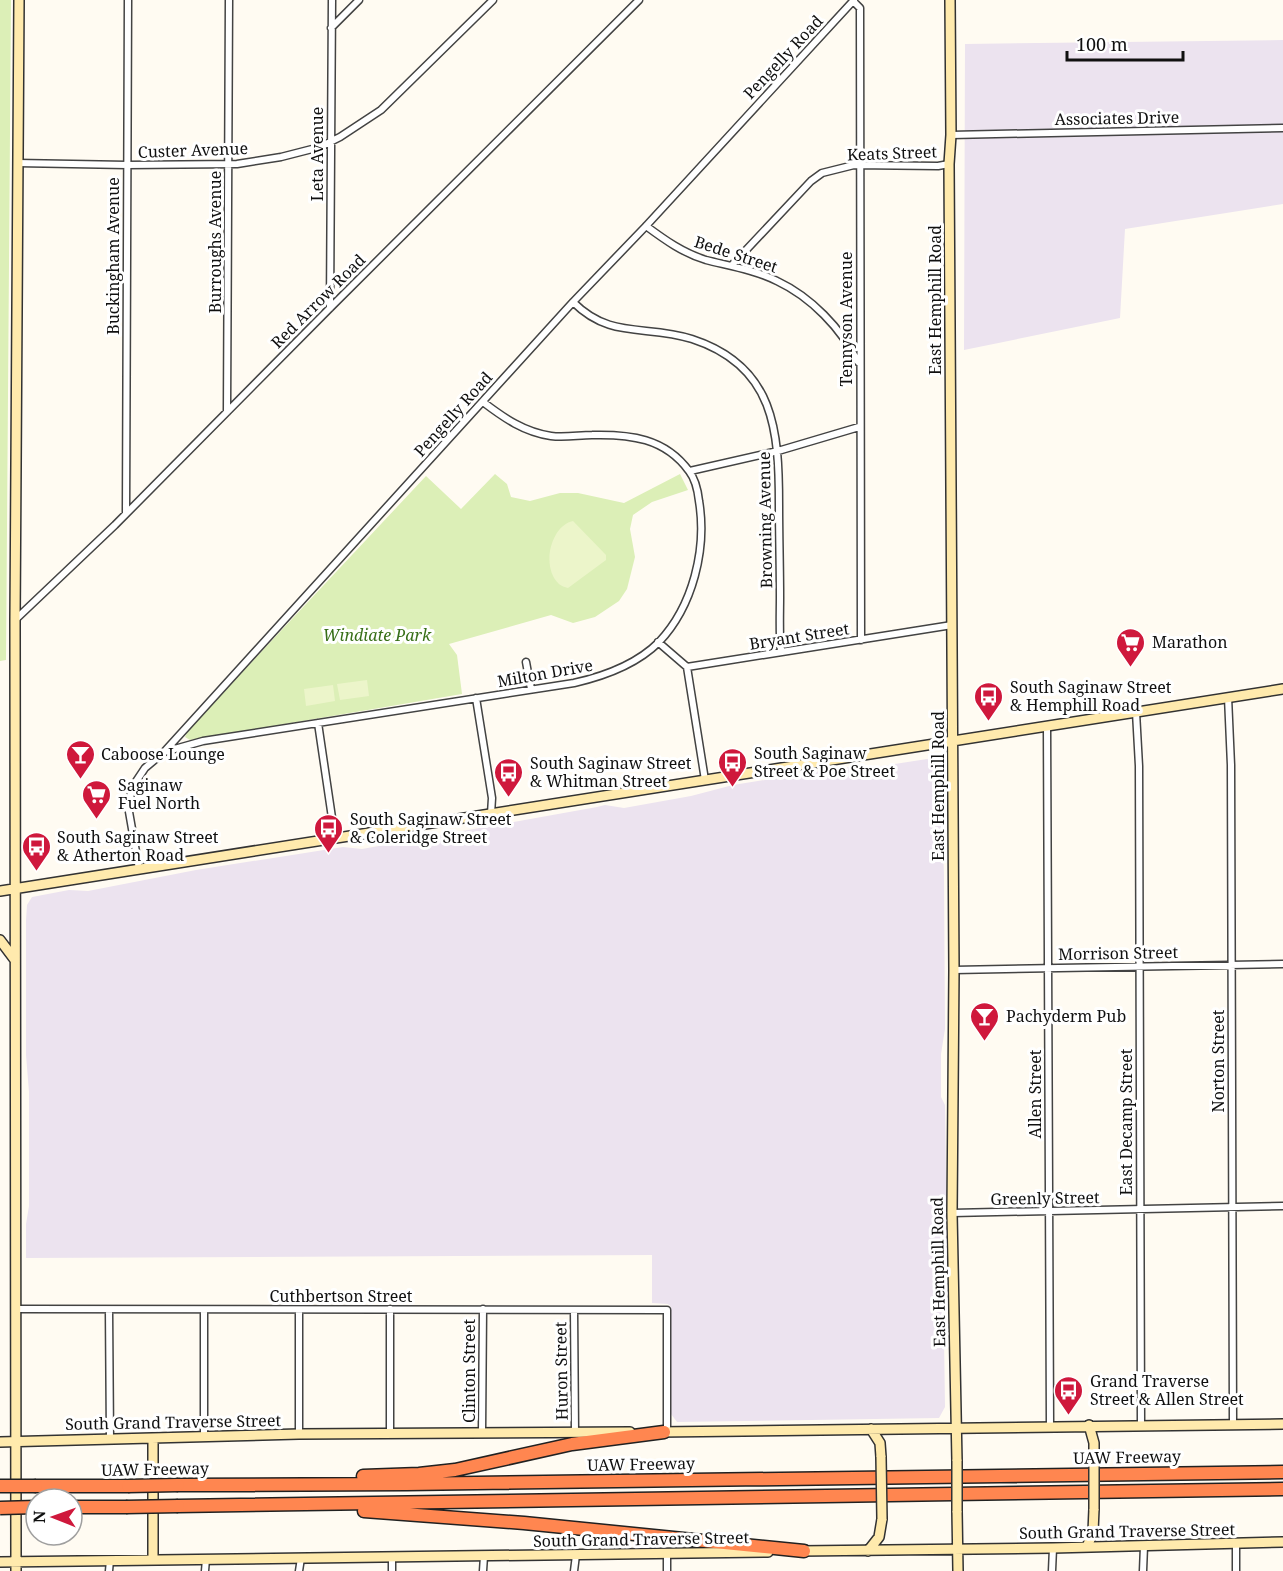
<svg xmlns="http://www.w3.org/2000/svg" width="1283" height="1571" font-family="'Noto Serif',serif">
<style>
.industrial{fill:#ece3ef}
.green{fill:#dcefb7}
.pitch{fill:#ecf5ca}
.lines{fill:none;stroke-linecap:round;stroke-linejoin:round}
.street-casing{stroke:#434343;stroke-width:9}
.secondary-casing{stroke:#323232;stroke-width:12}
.highway-casing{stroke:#212121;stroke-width:15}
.street{stroke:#fff;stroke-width:6}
.secondary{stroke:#ffeaad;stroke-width:9}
.highway{stroke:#ff8650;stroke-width:12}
.secondary-bridge-casing{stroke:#323232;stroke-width:12;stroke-linecap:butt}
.highway-bridge-casing{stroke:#212121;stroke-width:15;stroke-linecap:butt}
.secondary-bridge{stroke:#ffeaad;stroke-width:9}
.highway-bridge{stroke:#ff8650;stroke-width:12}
.labels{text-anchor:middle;stroke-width:6;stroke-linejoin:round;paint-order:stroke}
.street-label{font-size:16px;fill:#101010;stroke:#fff}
.park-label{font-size:16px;font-style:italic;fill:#376f18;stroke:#fff}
.poi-label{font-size:16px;fill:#101010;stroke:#fff;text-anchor:start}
</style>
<rect width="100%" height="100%" fill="#fffbf2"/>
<path class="industrial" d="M1283,40V204L1125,229L1120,318L964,350L965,44Z
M927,759L937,762L941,770L944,876L945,1029L941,1054V1097L945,1105L947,1255L944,1337L945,1407L939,1418L677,1422L671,1414V1307L668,1304L652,1303V1255L26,1258V1224L29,1206V1092L26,1055V920L27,905L32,897L69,890L88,891L196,870L343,847L362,849L597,807L605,805L624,808L691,796L733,785L846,767L869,768Z"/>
<path class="green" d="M0,0H11L6,660L0,661Z
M495,474L507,484L511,497L530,501L560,493H578L624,503L680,474L688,490L652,502L633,515L630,529L635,557L627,589L619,601L595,617L573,623L551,615L449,644L457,655L462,694L190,740L185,737L189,729L426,476L461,509Z"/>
<path class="pitch" d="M573,521L606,555V560L568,588C565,587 561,586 559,584C541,568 550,526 573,521Z
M367,680L369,696L340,700L337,684Z
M333,685L335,701L306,706L304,689Z"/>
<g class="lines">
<defs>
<path id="street" d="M853,1L860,8L861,640
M331,28L359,0
M951,135L1283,128
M17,163L127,165L237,164L281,157L320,147L340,137L381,110L493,0
M646,226C665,240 683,253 706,260C730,266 755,270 777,281C811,297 841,328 858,362
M732,265L811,181L822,173L854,165L938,166L949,164
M573,302C611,340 646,324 692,339C775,366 779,431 779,506C779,536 780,567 780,597C780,615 779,634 781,652
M330,308L332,0
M227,412L229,0
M690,471L778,451L859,427
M126,513L128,0
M15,620L115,525L330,308L639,0
M658,642L687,667L952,625
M526,662L531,689
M687,667L705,780
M1228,697L1231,765L1233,1424
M476,698L492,798L491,814
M1136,712L1139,766L1141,1425
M318,723L335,838
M1047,726L1050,1426
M164,752L203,741L574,683C605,676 636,665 659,642C693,606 707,549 699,501C698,492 696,480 689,471C665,438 630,434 592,435C579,435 565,438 551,436C524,432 504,418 483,402
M139,869L128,806L133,786L145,768L164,752L573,302L646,226L854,0
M954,970L1283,964
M952,1213L1283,1206
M15,1309L667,1310V1432
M109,1310L110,1440
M204,1310V1437
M574,1310L575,1432
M482,1432L483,1309
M390,1433V1309
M299,1434V1310
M667,1554V1571
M109,1571L110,1560
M205,1571L206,1559
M299,1571L301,1558
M392,1571V1557
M483,1571L484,1556
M574,1571L576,1555
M1052,1571L1053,1548
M1143,1571L1144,1546
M1236,1571V1543"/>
<path id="secondary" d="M950,0L951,135L949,164L954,970L952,1213L957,1461
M0,891L1283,689
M0,940L15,960
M1089,1425L1094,1443V1460
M871,1429L880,1443L881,1457
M659,1432L1283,1424
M153,1439V1560
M0,1442L299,1434L630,1432
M957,1511L958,1571
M1087,1547L1093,1532L1094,1509
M800,1551L1053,1548L1283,1542
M868,1551L879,1537L882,1519
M0,1562L768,1552
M16,1571L15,620L19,0"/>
<path id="highway" d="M363,1476L419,1474L455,1470L572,1444L664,1432
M178,1485L407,1484L1283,1472
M36,1486H128
M178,1506L1283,1489
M72,1507H126
M364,1511L524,1523L804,1551"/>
</defs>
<use href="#street" class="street-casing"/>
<use href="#secondary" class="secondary-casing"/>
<use href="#highway" class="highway-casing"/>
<use href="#street" class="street"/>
<use href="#secondary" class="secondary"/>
<use href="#highway" class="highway"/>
<defs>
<path id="secondary-bridge" d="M881,1457L882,1519
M1094,1460V1509
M957,1461V1511"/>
<path id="highway-bridge" d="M0,1486H36
M128,1486L178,1485
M126,1507L178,1506
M0,1508L36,1507"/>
</defs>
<use href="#secondary-bridge" class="secondary-bridge-casing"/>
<use href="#highway-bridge" class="highway-bridge-casing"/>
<use href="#secondary-bridge" class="secondary-bridge"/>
<use href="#highway-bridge" class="highway-bridge"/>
</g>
<defs>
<symbol id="supermarket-pin" viewBox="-11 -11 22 30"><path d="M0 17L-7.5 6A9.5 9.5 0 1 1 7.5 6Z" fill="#cf183c" stroke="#fff"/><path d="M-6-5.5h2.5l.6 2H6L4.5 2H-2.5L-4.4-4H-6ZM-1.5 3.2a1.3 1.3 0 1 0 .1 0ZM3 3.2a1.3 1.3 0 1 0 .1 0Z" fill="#fff"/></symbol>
<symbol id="bus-pin" viewBox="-11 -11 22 30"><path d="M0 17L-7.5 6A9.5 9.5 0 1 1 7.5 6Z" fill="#cf183c" stroke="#fff"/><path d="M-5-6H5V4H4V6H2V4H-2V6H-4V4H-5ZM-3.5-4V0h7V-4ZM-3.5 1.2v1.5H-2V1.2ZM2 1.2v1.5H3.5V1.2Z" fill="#fff"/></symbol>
<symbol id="bar-pin" viewBox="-11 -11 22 30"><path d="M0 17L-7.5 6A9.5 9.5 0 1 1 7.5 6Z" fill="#cf183c" stroke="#fff"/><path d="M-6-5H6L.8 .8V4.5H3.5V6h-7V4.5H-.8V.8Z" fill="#fff"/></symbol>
</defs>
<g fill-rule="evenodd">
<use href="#supermarket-pin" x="1114" y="626" width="33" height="45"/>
<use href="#bus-pin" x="972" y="680" width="33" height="45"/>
<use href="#bar-pin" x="64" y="738" width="33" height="45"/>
<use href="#bus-pin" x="716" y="746" width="33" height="45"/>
<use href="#bus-pin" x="492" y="756" width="33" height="45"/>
<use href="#supermarket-pin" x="80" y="778" width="33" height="45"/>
<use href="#bus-pin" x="312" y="812" width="33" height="45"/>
<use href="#bus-pin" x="20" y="830" width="33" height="45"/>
<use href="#bar-pin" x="968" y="1000" width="33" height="45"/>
<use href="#bus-pin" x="1052" y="1374" width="33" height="45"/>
</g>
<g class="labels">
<g class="street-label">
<text transform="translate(783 57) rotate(-47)" y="6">Pengelly Road</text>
<text transform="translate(1117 118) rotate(-1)" y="6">Associates Drive</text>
<text transform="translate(193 150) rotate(-2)" y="6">Custer Avenue</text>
<text transform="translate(892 153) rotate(-2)" y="6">Keats Street</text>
<text transform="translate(317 154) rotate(-90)" y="6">Leta Avenue</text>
<text transform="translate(215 242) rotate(-90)" y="6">Burroughs Avenue</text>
<text transform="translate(736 254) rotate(18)" y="6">Bede Street</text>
<text transform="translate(113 256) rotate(-90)" y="6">Buckingham Avenue</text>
<text transform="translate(935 300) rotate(-90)" y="6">East Hemphill Road</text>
<text transform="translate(318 301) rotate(-45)" y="6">Red Arrow Road</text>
<text transform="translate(846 319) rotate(-90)" y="6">Tennyson Avenue</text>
<text transform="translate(453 414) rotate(-48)" y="6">Pengelly Road</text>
<text transform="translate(765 520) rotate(-91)" y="6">Browning Avenue</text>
<text transform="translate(799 636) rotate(-9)" y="6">Bryant Street</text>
<text transform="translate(545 673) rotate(-10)" y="6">Milton Drive</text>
<text transform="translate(938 786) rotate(-90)" y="6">East Hemphill Road</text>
<text transform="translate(1118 953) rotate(-1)" y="6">Morrison Street</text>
<text transform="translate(1218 1061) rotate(-90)" y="6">Norton Street</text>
<text transform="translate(1035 1094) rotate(-90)" y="6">Allen Street</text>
<text transform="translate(1126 1122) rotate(-90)" y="6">East Decamp Street</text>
<text transform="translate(1045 1198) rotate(-1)" y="6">Greenly Street</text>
<text transform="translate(938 1272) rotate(-91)" y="6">East Hemphill Road</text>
<text x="341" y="1302">Cuthbertson Street</text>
<text transform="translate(469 1371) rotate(-90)" y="6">Clinton Street</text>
<text transform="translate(561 1371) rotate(-91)" y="6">Huron Street</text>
<text transform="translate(173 1422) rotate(-1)" y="6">South Grand Traverse Street</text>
<text transform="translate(1127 1457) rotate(-1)" y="6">UAW Freeway</text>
<text transform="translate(641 1464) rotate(-1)" y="6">UAW Freeway</text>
<text transform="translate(155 1469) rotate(-1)" y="6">UAW Freeway</text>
<text transform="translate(1127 1531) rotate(-1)" y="6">South Grand Traverse Street</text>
<text transform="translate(641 1539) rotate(-1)" y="6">South Grand Traverse Street</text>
</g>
<g class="park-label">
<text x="377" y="641">Windiate Park</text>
</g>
<g class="poi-label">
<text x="1152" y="648">Marathon</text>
<text x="1010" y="693">South Saginaw Street<tspan x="1010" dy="18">&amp; Hemphill Road</tspan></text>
<text x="754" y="759">South Saginaw<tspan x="754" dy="18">Street &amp; Poe Street</tspan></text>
<text x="101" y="760">Caboose Lounge</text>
<text x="530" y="769">South Saginaw Street<tspan x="530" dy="18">&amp; Whitman Street</tspan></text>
<text x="118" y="791">Saginaw<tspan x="118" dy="18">Fuel North</tspan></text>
<text x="350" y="825">South Saginaw Street<tspan x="350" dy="18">&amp; Coleridge Street</tspan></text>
<text x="57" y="843">South Saginaw Street<tspan x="57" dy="18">&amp; Atherton Road</tspan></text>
<text x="1006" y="1022">Pachyderm Pub</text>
<text x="1090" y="1387">Grand Traverse<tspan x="1090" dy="18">Street &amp; Allen Street</tspan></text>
</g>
</g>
<g transform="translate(54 1517) rotate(271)"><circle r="28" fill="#ffffff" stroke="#9f9f9f" stroke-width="1.5"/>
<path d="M0-4.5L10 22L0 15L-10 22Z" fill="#cf183c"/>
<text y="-9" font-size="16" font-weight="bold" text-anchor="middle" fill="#101010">N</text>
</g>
<path d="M1067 51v9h116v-9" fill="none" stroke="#101010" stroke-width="3"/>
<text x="1076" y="51" font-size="18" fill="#101010" stroke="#ffffff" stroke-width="4.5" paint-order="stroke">100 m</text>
</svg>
